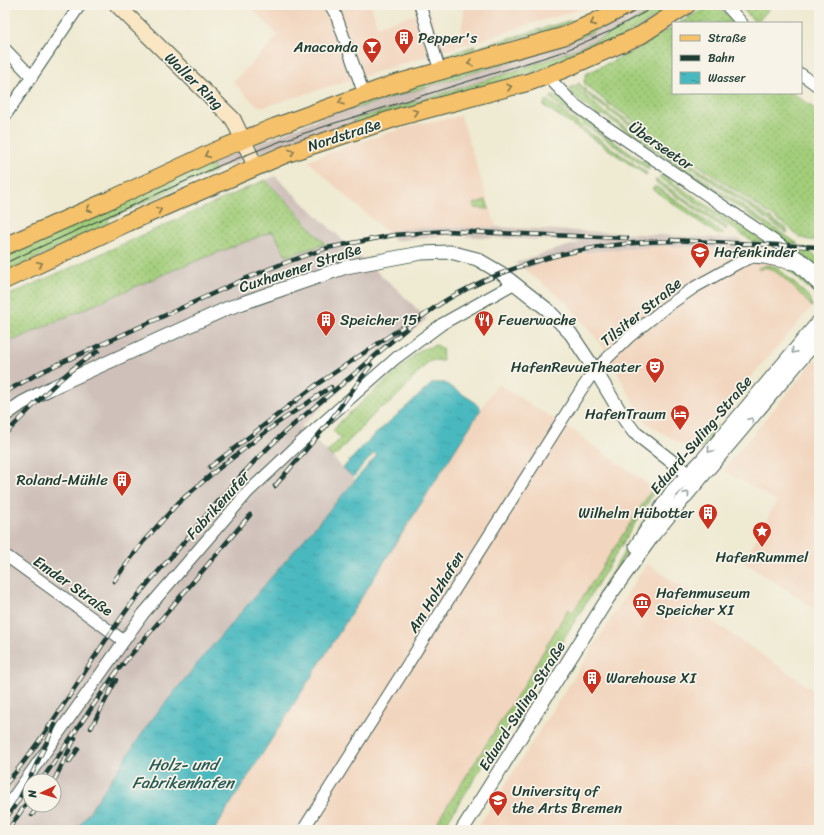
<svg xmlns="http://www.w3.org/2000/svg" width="824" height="835" font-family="Sriracha,sans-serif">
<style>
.built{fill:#f2d5be}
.industrial{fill:#cfc1ba;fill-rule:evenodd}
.grass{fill:url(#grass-dots);stroke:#618657}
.water{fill:url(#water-ripples);stroke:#347b7a}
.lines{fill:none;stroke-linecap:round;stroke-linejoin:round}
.minor-casing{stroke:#3e574c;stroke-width:13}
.tertiary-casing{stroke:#3e574c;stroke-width:15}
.secondary-casing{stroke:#3e574c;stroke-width:17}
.primary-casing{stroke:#3e574c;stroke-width:19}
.minor{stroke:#fff;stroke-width:11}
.tertiary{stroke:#fff;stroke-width:13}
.secondary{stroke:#fbe6c4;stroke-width:15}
.primary{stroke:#f5c16b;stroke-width:17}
.tram{stroke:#1f3d34;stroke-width:1}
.rail-casing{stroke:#1f3d34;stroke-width:4.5}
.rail{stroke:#f7f3e8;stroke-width:3;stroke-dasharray:9;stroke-linecap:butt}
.oneway{stroke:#7f784d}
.oneway2{stroke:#8f9e9a}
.labels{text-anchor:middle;stroke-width:3.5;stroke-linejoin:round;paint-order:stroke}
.poi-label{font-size:15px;fill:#1f3d34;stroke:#f7f3e8;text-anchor:start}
.street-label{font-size:15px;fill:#1f3d34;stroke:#f7f3e8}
.water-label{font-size:16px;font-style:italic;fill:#2a5c57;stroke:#f7f3e8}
</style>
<defs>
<pattern id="grass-dots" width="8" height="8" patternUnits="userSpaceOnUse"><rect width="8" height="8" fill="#a3ce7a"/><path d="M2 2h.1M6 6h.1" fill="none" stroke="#84a865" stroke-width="1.8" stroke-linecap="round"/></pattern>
<pattern id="water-ripples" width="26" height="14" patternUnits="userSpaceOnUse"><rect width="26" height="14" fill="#4ab9bf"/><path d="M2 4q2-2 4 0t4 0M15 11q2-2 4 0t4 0" fill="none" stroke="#3d989c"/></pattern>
</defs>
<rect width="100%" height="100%" fill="#f7f3e8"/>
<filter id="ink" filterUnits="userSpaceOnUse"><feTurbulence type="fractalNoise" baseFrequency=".025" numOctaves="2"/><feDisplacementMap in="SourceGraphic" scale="8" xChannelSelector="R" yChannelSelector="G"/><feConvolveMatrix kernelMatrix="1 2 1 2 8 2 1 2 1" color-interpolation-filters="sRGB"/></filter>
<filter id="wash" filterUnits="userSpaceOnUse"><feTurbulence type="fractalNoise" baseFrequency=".012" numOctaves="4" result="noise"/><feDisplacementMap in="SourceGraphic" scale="16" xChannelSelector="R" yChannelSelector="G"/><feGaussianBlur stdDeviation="0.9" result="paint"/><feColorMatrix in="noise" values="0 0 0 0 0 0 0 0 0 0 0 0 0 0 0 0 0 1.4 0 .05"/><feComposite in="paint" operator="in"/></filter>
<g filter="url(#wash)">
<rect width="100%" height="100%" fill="#efead2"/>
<path class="built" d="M249,5H371L377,26L430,10L438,38L461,32L465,5H590L583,8L263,107L255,104L233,82L278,36Z
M461,116L496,227L413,228L386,231L350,200L308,161L347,146L417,124Z
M663,246L712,248L720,250L752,248L777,267L811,299L812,301V307L692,444L682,445L646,423L636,407L604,348L568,304L524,269L574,253Z
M819,358V611L744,562L774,505L777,501L723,470L813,362Z
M498,384L575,432L653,488L573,613L568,610L524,685L432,830H214L481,409Z
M647,563L701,601L705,616L819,694V830H476Z"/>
<path class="industrial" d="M643,5H661L637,20L587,45L549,60L353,120L354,125L280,149L279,145L215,171L211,163L349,106L350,110L546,50L583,36L632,12Z
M275,176L370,266L397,289L427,319L353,379L301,426L355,480L206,653L150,722L77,830H5V297ZM30,781H54V805H30Z
M496,227L739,239L752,248L720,250L712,248L663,246L611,250L574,253L524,269L515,263L547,252L582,242L572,241L496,238L448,235L393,241L388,231L413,228Z"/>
<path class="grass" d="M639,5H643C597,35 543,51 492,67C445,81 397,96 350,110L349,106L612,20Z
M661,5H676L622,37L557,65L354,125L353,120C395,108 438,95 480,82C545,62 604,42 661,5Z
M739,5H773L756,23Z
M716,8L726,13L735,23H679L702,10Z
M572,20V22L568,24L484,49L479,55L468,56L483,46Z
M673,27V93H793L819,112V241C806,240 798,239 790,228L609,104L585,85L584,81L586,74L635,50Z
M475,46V48L462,56L449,59L443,56Z
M579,83L591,95L608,107L788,230L787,233L606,109L590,97L576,85Z
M574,86L604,112L798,244H786L764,229L766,226L602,114L600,117L573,95L569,89Z
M555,95L595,126L594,128L643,162L645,161L649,165V170L560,107L550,98Z
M547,100L589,132L647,173L646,175L543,105Z
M211,163L215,171L108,219L109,223L5,273V255Z
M664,175L669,177L668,179L736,225L738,223L764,242H753L659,177Z
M656,179L727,227L726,230L658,184L655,181Z
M265,180L289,204L325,244L286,256L273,231L178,268L5,344V297Z
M654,187H657L724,234H717L652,189Z
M486,200L489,209L474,208L473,204Z
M791,247C806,248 807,249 819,259V269Z
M767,265L777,267L811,299L812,307C804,298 779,270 768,268C764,267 762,269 759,270L758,268Z
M786,268L803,273L819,291V298Z
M436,345L442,348L443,361L434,360L427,363L402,391L390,403L379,409L333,458L327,452L341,438L333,431L342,420L410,359L420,350Z
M717,425L721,427L700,450L698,447Z
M653,488L656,489L578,616L442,830H432L524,685L568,609L573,612Z
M661,493L664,495L635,540L602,595L599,593Z"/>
<path class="water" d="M433,383H445L473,401L481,409L214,830H77L150,722L206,653L377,455L374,453L353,477L343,468L369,440Z"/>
</g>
<g filter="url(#ink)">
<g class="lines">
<defs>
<path id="minor" d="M330,5L336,15L364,94
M420,5L440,71
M726,5L742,23
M5,49L32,77
M801,74L819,87
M547,76L574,104L592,117L804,261L819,273
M5,116L80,5
M794,262L819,286
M5,555L124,641
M5,809L143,614L248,492L301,442L396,358L442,324L515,283
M303,830L581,390L595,370L629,337L666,307L695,287L740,262L753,257L764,258L798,265"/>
<path id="tertiary" d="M5,415L22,403L51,388L228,308L346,267L421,253L450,252L477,259L501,273L548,310L571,334L595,370L625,420L634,432L698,482
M636,546L672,491L702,460L819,321
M462,830L608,598L654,534L807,352L819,342"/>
<path id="secondary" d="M117,5L233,119L256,167"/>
<path id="primary" d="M5,246L112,199L215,151L275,127L391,85L564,36L597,21L628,5
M5,280L127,223L286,154L402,116L529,82L562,70L641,35L687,5"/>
</defs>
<use href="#minor" class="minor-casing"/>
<use href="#tertiary" class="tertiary-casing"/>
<use href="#secondary" class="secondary-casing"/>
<use href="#primary" class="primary-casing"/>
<use href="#minor" class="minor"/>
<use href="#tertiary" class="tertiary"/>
<use href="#secondary" class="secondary"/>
<use href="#primary" class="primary"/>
<path class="tram" d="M5,263L221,165L281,141L335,123L562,52L608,32L658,5"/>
<defs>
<path id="rail" d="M671,240L819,247
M5,392L43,371L247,278L279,265L327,248L394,235L446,231L627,238
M5,434C35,405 62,373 98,351
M210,467L316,385L404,326
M275,486L327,425L371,365
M114,581L143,542L179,502L213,473L276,424L331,387
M91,728L116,680
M69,762L78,749
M41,781L117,671L250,515
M54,781L75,738
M5,785C52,730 86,665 129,607C146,584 166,563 185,541C206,516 227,490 250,466C283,431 322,401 359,370C389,344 419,315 455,295C526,257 597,242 677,241
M32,815L39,805
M5,820L18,801L28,782L55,725
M8,830L30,798"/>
</defs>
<use href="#rail" class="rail-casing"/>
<use href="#rail" class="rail"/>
</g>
<defs><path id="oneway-chevron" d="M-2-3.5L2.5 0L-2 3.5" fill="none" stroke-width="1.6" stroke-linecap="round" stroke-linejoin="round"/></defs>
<g class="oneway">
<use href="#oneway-chevron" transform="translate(593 23) rotate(156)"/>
<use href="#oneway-chevron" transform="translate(470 63) rotate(164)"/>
<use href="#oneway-chevron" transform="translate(509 87) rotate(-15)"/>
<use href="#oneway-chevron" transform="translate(341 102) rotate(161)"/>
<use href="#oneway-chevron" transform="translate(415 112) rotate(-15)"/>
<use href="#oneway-chevron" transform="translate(292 152) rotate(-20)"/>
<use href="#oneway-chevron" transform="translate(207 155) rotate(155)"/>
<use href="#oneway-chevron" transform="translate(89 209) rotate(156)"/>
<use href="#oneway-chevron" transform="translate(159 210) rotate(-23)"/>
<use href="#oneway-chevron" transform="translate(40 264) rotate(-25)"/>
</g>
<g class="oneway2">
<use href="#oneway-chevron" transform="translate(794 351) rotate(130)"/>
<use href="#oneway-chevron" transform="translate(751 420) rotate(-50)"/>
<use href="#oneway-chevron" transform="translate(710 450) rotate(130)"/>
<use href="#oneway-chevron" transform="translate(687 494) rotate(-49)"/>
</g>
</g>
<defs>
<symbol id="building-pin" viewBox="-11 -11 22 30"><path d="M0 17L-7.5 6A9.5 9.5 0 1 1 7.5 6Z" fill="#c8321e" stroke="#f7f3e8"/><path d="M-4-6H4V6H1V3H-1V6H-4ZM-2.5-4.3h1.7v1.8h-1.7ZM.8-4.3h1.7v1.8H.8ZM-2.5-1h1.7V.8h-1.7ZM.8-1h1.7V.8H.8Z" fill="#fff"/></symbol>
<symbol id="bar-pin" viewBox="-11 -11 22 30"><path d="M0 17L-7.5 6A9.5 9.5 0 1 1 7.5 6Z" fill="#c8321e" stroke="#f7f3e8"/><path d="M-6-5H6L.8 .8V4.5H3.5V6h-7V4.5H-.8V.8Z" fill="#fff"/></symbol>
<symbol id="school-pin" viewBox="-11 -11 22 30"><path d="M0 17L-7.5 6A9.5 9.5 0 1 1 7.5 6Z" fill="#c8321e" stroke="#f7f3e8"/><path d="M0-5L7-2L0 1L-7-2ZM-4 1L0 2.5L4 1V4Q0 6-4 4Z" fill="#fff"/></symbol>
<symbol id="restaurant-pin" viewBox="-11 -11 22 30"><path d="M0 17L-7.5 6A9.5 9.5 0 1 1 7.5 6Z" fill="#c8321e" stroke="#f7f3e8"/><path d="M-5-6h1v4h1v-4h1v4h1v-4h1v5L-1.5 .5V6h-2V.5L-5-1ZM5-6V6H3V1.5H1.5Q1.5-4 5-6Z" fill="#fff"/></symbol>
<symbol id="theatre-pin" viewBox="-11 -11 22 30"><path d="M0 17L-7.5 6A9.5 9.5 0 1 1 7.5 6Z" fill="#c8321e" stroke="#f7f3e8"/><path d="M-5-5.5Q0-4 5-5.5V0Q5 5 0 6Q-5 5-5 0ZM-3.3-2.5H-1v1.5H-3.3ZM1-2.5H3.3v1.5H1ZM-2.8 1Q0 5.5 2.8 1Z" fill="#fff"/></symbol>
<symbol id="hotel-pin" viewBox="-11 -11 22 30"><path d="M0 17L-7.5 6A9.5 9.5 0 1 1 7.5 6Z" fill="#c8321e" stroke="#f7f3e8"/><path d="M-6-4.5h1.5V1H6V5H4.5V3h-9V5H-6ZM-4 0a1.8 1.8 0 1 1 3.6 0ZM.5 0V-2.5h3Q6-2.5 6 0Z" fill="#fff"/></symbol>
<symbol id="sight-pin" viewBox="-11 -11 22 30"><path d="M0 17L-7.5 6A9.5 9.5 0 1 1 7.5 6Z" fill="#c8321e" stroke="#f7f3e8"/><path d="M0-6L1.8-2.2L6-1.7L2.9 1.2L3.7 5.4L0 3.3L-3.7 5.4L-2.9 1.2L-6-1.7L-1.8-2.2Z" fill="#fff"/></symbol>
<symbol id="museum-pin" viewBox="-11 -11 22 30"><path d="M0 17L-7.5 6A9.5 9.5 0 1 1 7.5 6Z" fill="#c8321e" stroke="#f7f3e8"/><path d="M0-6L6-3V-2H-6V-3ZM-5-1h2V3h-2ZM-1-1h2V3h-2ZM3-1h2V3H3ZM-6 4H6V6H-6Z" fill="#fff"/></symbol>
<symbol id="university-pin" viewBox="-11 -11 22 30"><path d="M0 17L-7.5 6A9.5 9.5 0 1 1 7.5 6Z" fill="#c8321e" stroke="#f7f3e8"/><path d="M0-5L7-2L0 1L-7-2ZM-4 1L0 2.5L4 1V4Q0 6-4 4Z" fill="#fff"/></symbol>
</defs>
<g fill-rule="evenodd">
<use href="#building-pin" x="393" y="27" width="22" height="30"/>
<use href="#bar-pin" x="361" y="36" width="22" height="30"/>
<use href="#school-pin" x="689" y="241" width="22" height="30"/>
<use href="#building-pin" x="315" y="309" width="22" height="30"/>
<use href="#restaurant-pin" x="473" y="309" width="22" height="30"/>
<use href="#theatre-pin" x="644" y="356" width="22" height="30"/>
<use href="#hotel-pin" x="669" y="403" width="22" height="30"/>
<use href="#building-pin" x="111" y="469" width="22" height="30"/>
<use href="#building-pin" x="697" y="502" width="22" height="30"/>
<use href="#sight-pin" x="751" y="520" width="22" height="30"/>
<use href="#museum-pin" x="631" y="591" width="22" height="30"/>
<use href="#building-pin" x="581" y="667" width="22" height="30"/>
<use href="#university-pin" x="487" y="789" width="22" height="30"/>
</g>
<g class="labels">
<g class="poi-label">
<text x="418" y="43">Pepper's</text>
<text x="358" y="52" text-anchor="end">Anaconda</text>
<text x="714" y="257">Hafenkinder</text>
<text x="340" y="325">Speicher 15</text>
<text x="498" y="325">Feuerwache</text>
<text x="641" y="372" text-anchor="end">HafenRevueTheater</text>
<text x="666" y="419" text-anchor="end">HafenTraum</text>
<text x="108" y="485" text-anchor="end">Roland-Mühle</text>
<text x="694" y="518" text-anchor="end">Wilhelm Hübotter</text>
<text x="762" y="562" text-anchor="middle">HafenRummel</text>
<text x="656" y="598">Hafenmuseum<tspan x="656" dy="17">Speicher XI</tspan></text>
<text x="606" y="683">Warehouse XI</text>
<text x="512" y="796">University of<tspan x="512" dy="17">the Arts Bremen</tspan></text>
</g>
<g class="street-label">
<text transform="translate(194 81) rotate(44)" y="5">Waller Ring</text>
<text transform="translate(344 135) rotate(-18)" y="5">Nordstraße</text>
<text transform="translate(661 146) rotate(34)" y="5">Überseetor</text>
<text transform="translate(300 268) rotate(-18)" y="5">Cuxhavener Straße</text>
<text transform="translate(641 312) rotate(-39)" y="5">Tilsiter Straße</text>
<text transform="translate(701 435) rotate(-50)" y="5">Eduard-Suling-Straße</text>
<text transform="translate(218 505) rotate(-48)" y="5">Fabrikenufer</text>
<text transform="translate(73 586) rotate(35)" y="5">Emder Straße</text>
<text transform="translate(436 592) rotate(-58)" y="5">Am Holzhafen</text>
<text transform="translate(522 706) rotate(-58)" y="5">Eduard-Suling-Straße</text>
</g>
<g class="water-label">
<text x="183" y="770">Holz- und<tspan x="183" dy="18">Fabrikenhafen</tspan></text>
</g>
</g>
<rect width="824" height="835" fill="none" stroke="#f7f3e8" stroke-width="20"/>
<rect x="672" y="22" width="130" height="72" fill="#f7f3e8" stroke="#a1aaa0"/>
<rect x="680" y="35" width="20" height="6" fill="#f5c16b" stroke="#a1aaa0"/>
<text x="708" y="42" font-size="12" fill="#1f3d34">Straße</text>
<rect x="680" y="55" width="20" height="6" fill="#1f3d34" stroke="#a1aaa0"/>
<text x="708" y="62" font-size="12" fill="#1f3d34">Bahn</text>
<rect x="680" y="72" width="20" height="12" fill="url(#water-ripples)" stroke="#a1aaa0"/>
<text x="708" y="82" font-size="12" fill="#1f3d34">Wasser</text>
<g transform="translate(42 793) rotate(265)"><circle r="19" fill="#f7f3e8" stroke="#a1aaa0"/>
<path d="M0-3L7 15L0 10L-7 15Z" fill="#c8321e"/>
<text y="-6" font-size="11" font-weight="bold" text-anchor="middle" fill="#1f3d34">N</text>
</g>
</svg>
